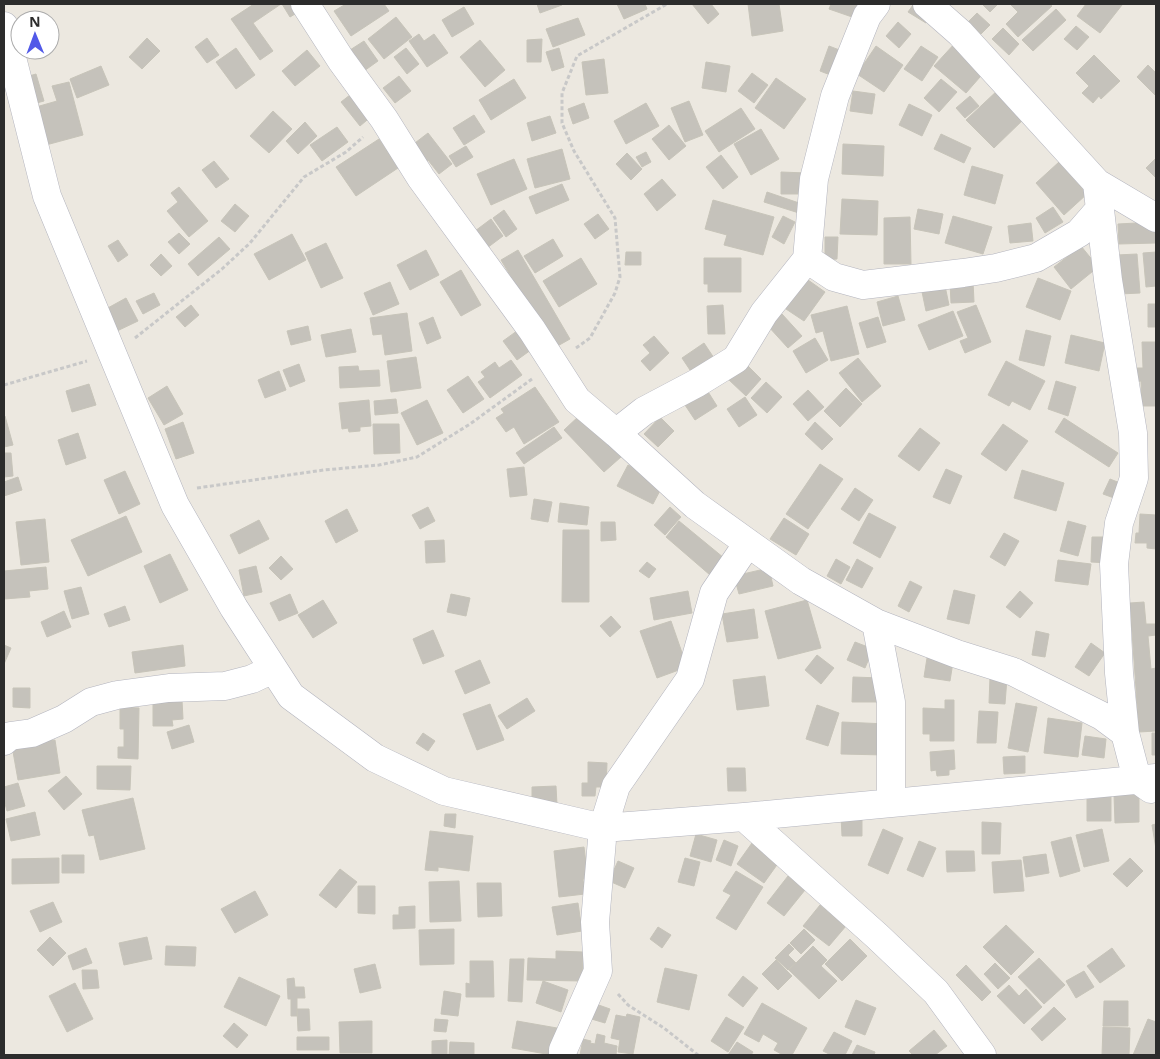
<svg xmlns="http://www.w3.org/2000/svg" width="1160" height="1059" font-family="'Noto Sans',sans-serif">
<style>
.building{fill:#c5c2bb;stroke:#c7c4b9}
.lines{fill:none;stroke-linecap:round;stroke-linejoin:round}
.street-casing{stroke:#b3b4be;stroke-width:29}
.path{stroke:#c8c8c8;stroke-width:3;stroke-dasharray:4 2.5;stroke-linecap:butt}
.street{stroke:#fff;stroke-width:28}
</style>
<rect width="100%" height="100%" fill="#ece8e0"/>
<path class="building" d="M254,4H281L253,23L273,51L260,60L231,19Z
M282,4H303L305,8L290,17Z
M346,4H384L389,11L351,36L334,11Z
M537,4H562V5L540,13Z
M617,4H645L647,9L624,19Z
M692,4H711L719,14L708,24Z
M748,4H779L783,31L752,36Z
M831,4H860L855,18L829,9Z
M982,4H998L990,12Z
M1010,4H1050L1052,6L1018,37L1006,24L1018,12Z
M1086,4H1120L1122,5L1100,33L1077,16Z
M913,5L931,16L926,23L908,12Z
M464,7L474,24L452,37L442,20Z
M1056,9L1066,20L1033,51L1022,40Z
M977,13L990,25L981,34L968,22Z
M396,17L412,37L384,59L368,39Z
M578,18L585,35L553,47L546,29Z
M898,22L911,34L899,48L886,36Z
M1076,26L1089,37L1077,50L1064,39Z
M1003,28L1019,44L1009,55L992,39Z
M419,34L424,41L434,34L448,53L427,67L409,41Z
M147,38L160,51L142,69L129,57Z
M207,38L219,55L207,63L195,47Z
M542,39L541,62H527V40Z
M480,40L505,70L485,87L460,57Z
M364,41L378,61L364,71L350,50Z
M956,42L987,69L966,93L934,66Z
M829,46L842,51L833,76L820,71Z
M876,46L903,65L884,92L857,74Z
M921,46L938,57L922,81L904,69Z
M236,48L255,75L236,89L216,62Z
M406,48L419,64L407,74L394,57Z
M559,48L564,67L552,71L546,52Z
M307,50L320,66L295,86L282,71Z
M1094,55L1120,81L1101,99L1099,96L1093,103L1082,93L1089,86L1076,73Z
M604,59L608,93L586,95L582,62Z
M706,62L730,66L726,92L702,88Z
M1148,65L1156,73V96L1137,77Z
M101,66L109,85L77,98L70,79Z
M752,73L768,85L754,103L738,91Z
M36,74L44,101L29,105L22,78Z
M399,76L411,91L395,103L383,88Z
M776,78L806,99L784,129L755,108Z
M514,79L526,98L491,120L479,100Z
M941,79L957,92L939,112L924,98Z
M69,82L83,135L46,145L36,107L57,101L52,86Z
M999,89L1026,117L994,148L966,120Z
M355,91L373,115L360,126L341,102Z
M853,91L875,94L872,114L850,111Z
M970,96L979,106L965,118L956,108Z
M689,101L703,135L685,142L671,108Z
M584,103L589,118L573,124L568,109Z
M646,103L659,126L626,144L614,121Z
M909,104L932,115L922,136L899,125Z
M741,108L755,129L719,152L705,131Z
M273,111L292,129L269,153L250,136Z
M474,115L485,132L464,145L453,128Z
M550,116L556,133L532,141L527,123Z
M305,122L317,136L298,154L286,141Z
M669,125L686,146L669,160L652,139Z
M337,127L348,142L322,161L310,145Z
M761,129L779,159L751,175L734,144Z
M428,133L452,164L439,174L428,160L424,163L411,146Z
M941,134L971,148L964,163L934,149Z
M379,139L398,168L356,196L336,167Z
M843,144L884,146L883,176L842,174Z
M466,146L473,157L456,167L449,156Z
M562,149L570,179L535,188L527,159Z
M646,152L651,162L642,167L636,157Z
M627,153L642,169L631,180L616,164Z
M721,155L738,177L723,189L706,167Z
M1156,158V178L1146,168Z
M514,159L527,189L491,205L477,174Z
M214,161L229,179L216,188L202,170Z
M1059,162L1087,194L1064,215L1036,183Z
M972,166L1003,175L995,204L964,195Z
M781,172L806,173V194H781Z
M662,179L676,195L657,211L644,194Z
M562,184L569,200L536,214L529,197Z
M179,187L208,221L189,237L167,211L178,202L171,193Z
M767,192L802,204L799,213L764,202Z
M842,199L878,201L877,235L840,234Z
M713,200L774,217L763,255L724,245L727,235L705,229Z
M235,204L249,216L235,232L221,221Z
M1053,207L1063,222L1045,233L1036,218Z
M918,209L943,214L939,234L914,229Z
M504,210L517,229L506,237L493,218Z
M598,214L609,229L595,239L584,224Z
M783,216L795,222L784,244L772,237Z
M953,216L992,227L983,254L945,243Z
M910,217L911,264H884V218Z
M491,219L503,236L487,248L475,231Z
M1155,222L1156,243L1119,244L1118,224Z
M1031,223L1033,241L1010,243L1008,226Z
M179,233L190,244L179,254L168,242Z
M292,234L306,260L269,280L254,254Z
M219,237L230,249L198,276L188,264Z
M825,237H838L837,259L825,260Z
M553,239L563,256L535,273L524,256Z
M118,240L128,255L118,262L108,246Z
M326,243L343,278L321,288L305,253Z
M1081,246L1098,267L1071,289L1054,267Z
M426,250L439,275L410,290L397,265Z
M518,250L570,339L554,348L501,260Z
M626,252H641V265H625Z
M1156,252V286L1146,287L1143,253Z
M161,254L172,266L161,276L150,265Z
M1137,254L1140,293L1120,294L1117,255Z
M581,258L597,284L559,307L543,281Z
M704,258H741V292H708V284H704Z
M461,270L481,305L461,316L440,282Z
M801,275L825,292L804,321L780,305Z
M1038,278L1071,291L1060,320L1026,307Z
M944,281L949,305L926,311L921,287Z
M973,281L974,302L951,303L950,283Z
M390,282L399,304L373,315L364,293Z
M154,293L160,305L143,314L136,301Z
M898,296L905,320L883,326L877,302Z
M126,298L138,321L117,331L106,309Z
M1148,304H1156V327H1148Z
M191,305L199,315L185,327L176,317Z
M723,305L725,334H708L707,306Z
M976,305L991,342L965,353L960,341L968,338L957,312Z
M847,306L859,354L831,361L823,331L816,333L811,315Z
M953,311L963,336L929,350L918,325Z
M407,313L412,351L385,355L382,334L373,335L370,318Z
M782,314L802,336L788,348L768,326Z
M433,317L441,338L427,344L419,323Z
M878,317L886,342L867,348L859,323Z
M308,326L311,340L291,345L287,331Z
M521,328L535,347L517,360L503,341Z
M351,329L356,352L326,357L321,335Z
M1026,330L1051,336L1044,366L1019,360Z
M1071,335L1105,343L1099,371L1065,363Z
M654,336L669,353L650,371L641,361L650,353L643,345Z
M815,338L828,360L806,373L793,351Z
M1142,342H1156V406H1142L1141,381L1133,382L1134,368H1143Z
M704,343L714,358L692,373L682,358Z
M416,357L421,388L391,392L387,361Z
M858,358L881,386L862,402L839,373Z
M511,360L522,375L490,398L478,382L485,377L481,372L495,362L499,368Z
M1006,361L1045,381L1030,410L1012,401L1009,406L988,395Z
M744,362L761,379L746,396L728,379Z
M299,364L305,381L290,387L283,370Z
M358,366L359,371L379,370L380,386L340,388L339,367Z
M279,371L286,390L265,398L258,380Z
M468,376L484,399L463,413L447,390Z
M1056,381L1076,387L1068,416L1048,409Z
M766,382L782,397L767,413L751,398Z
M89,384L96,405L72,412L66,391Z
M167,386L183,414L164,425L148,398Z
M535,387L559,422L524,444L514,427L506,432L496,418L504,413L501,409Z
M705,387L717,406L695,420L683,402Z
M846,388L862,404L840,427L824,411Z
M808,390L824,407L808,421L793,404Z
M745,397L757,415L739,427L727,409Z
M396,399L398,413L375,415L374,401Z
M369,400L371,426L360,427V431L349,432L348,428L342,429L339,403Z
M427,400L443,433L417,445L401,413Z
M580,415L621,457L604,472L564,430Z
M4,416H5L13,445L4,447Z
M660,417L674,431L658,447L644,434Z
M1064,418L1118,453L1109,467L1055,432Z
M183,422L194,453L176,459L165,429Z
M815,422L833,439L822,450L805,434Z
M373,424H399L400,453L374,454Z
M1003,424L1028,441L1006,471L981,454Z
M554,427L562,438L524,464L516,453Z
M920,428L940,443L919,471L898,456Z
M78,433L86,458L66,465L58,440Z
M4,453H11L13,476L4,477Z
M820,464L843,479L808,529L786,514Z
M628,465L664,483L653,504L617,486Z
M524,467L527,495L510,497L507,469Z
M946,469L962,476L950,504L933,497Z
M1022,470L1064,483L1056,511L1014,498Z
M125,471L140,504L119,514L104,480Z
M18,477L22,490L4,496V482Z
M1110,479L1120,483L1114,498L1103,494Z
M855,488L873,500L859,521L841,509Z
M534,499L552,502L548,522L531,519Z
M560,503L589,507L587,525L558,522Z
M428,507L435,521L420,529L412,515Z
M670,507L681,517L665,535L654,525Z
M347,509L358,531L336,543L325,521Z
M869,513L896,527L880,558L853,543Z
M1140,514L1156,515V549L1147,548V543H1135L1136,533H1139Z
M126,516L142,552L88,576L71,540Z
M784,518L809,534L796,555L770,539Z
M45,519L49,562L21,565L16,522Z
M259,520L269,539L239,554L230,535Z
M679,521L724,558L710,575L666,537Z
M1068,521L1086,526L1078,556L1060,551Z
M601,522H615L616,540L601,541Z
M563,530H589V602H562Z
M1004,533L1019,541L1005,566L990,557Z
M1092,537H1110L1109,563L1091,562Z
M444,540L445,562L426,563L425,541Z
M170,554L188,590L160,603L144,566Z
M281,556L293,569L281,580L269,568Z
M836,559L850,567L841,584L827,576Z
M857,559L873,568L862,588L846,580Z
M1058,560L1091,564L1088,585L1055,581Z
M647,562L656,569L649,578L639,571Z
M256,566L262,592L244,596L239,570Z
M46,567L48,589L29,591L30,597L4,599V571Z
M769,568L773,586L739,594L734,576Z
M910,581L922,587L909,612L898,606Z
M81,587L89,614L72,619L64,591Z
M954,590L975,595L969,624L947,619Z
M688,591L692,613L654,620L650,598Z
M1020,591L1033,603L1020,618L1006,607Z
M290,594L298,613L279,621L270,603Z
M451,594L470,598L466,616L447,612Z
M323,600L337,623L313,638L298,615Z
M807,600L821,648L778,659L765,611Z
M1144,602L1146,624H1155L1156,635L1148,636L1151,669L1156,668V731L1139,732L1130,603Z
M125,606L130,620L109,627L104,614Z
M754,609L758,638L727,642L722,614Z
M64,611L71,627L47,637L41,622Z
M611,616L621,627L610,637L600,626Z
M671,621L687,667L657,678L640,631Z
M433,630L444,656L423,664L413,639Z
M1036,631L1049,634L1045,657L1032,655Z
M855,642L873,649L865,668L847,660Z
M1091,643L1105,653L1089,676L1075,667Z
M4,645L11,648L4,664Z
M183,645L185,666L135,673L132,652Z
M817,655L834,668L821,684L805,670Z
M927,658L953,662L950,681L924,677Z
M480,660L490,683L465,694L455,671Z
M765,676L769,706L737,710L733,680Z
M853,677L881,678L880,702H852Z
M990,677L1007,678L1005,704L989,703Z
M13,688H30V708L13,707Z
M527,698L535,711L507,729L498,716Z
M153,700H182L183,719L172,720L173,726H153Z
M945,700H954V741H930V734H923V708L945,709Z
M1016,703L1037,707L1028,752L1008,748Z
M490,704L504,740L477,750L463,714Z
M817,705L839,713L828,746L806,739Z
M120,707L139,708L138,759L118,758V747H124V729H120Z
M979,711L998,712L996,743H977Z
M1048,718L1082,723L1078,757L1044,753Z
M842,722L887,724L885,755L841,754Z
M189,725L194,742L172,749L167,732Z
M423,733L435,741L428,751L416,743Z
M1152,733H1156V755H1152Z
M1085,736L1106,739L1104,758L1082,755Z
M55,740L60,773L18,780L12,746Z
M954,750L955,769L949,770V775L937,776L936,770L931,771L930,752Z
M1025,756V773L1004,774L1003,757Z
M588,762L607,763L606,787H596L595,796H582V783H588Z
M97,766H131L130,790L97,789Z
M727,768H745L746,791H728Z
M66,776L82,794L64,810L48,791Z
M18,783L25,806L7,811L4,800V787Z
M556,786L557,805L532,806V787Z
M1139,794V822L1115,823L1114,795Z
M1087,795H1111V821H1087Z
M133,798L145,849L100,860L94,835L89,836L82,810Z
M35,812L40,835L11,841L6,819Z
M445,814H456L455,828L444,826Z
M841,816H862V836H842Z
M982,822L1001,823L1000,854H982Z
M1156,824V849L1152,825Z
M883,829L903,838L888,874L868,865Z
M1102,829L1109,861L1084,867L1076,835Z
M430,831L473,836L469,871L438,867V871L425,870Z
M696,834L717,840L711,862L690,856Z
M1071,837L1080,871L1060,877L1051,842Z
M724,840L738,846L731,866L716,860Z
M919,841L936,848L923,877L907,870Z
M752,843L779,862L764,883L737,864Z
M584,847L588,879H583L585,894L559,897L554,851Z
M946,851H974L975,871L947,872Z
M1046,854L1049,873L1026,877L1023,857Z
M62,855H84V873H62Z
M59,858V883L12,884V859Z
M685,858L700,862L694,886L678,882Z
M1130,858L1143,871L1127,887L1113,874Z
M1021,860L1024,891L994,893L992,862Z
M618,861L634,868L625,888L609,881Z
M340,869L357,882L336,908L319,895Z
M736,871L763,887L736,930L716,918L731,895L723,891Z
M788,876L805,890L784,916L767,903Z
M459,881L461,921L430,922L429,882Z
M477,883H501L502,916L478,917Z
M358,886H375V914L358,913Z
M255,891L268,915L235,933L221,909Z
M53,902L62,922L40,932L30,911Z
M578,903L582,931L557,935L552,907Z
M820,905L846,926L829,946L803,926Z
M415,906V928L393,929V915H399V907Z
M1006,925L1034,952L1011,975L983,947Z
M658,927L671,935L662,948L650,939Z
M454,929V964L420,965L419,930Z
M804,929L815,940L801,954L790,943Z
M50,937L66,953L53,966L37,950Z
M147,937L152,959L124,965L119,943Z
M850,939L867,956L842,981L825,964Z
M789,944L794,949L788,955L796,963L788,970L775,958Z
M166,946L196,947L195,966L165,965Z
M813,946L827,960L821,966L837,981L819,999L789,970Z
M86,948L92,963L73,970L68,956Z
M1112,948L1125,966L1100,983L1087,966Z
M556,951L583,952L582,981L527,980L528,958L556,959Z
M1039,958L1065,985L1044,1004L1018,977Z
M510,959H524L522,1002L508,1001Z
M776,960L792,976L778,990L762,974Z
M470,961H493L494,997H466V983L470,984Z
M995,963L1010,978L998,989L984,974Z
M375,964L381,988L360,993L354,969Z
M966,965L991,992L982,1001L956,975Z
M665,968L697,975L689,1010L657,1002Z
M82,970H97L99,988L83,989Z
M1084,971L1094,987L1076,998L1066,981Z
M743,976L758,988L743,1007L728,995Z
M239,977L280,996L266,1026L224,1007Z
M294,978L295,987H304L305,998H297V1016H291V999H288L287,979Z
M543,981L568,990L561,1012L536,1003Z
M75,983L93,1019L67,1032L49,996Z
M1009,985L1019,996L1026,989L1042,1007L1024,1024L997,996Z
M444,991L461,994L458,1016L441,1014Z
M856,1000L876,1008L865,1035L845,1027Z
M1104,1001H1128V1026H1103Z
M593,1003L610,1009L605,1023L588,1018Z
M762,1003L807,1028L792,1055H783L774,1050L778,1043L763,1034L759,1042L744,1034Z
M1054,1007L1066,1019L1042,1041L1031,1029Z
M297,1009H309L310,1030L298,1031Z
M627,1014L640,1017L633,1054L618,1052L620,1040L611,1038L616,1015L626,1017Z
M726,1017L744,1027L728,1052L711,1041Z
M435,1019L448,1020L446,1032L434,1031Z
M1148,1019L1156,1022V1055H1133Z
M368,1021H372V1053H340L339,1022Z
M517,1021L557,1028L552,1055L512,1048Z
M234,1023L248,1035L237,1048L223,1036Z
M1103,1027L1130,1028L1129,1055H1102Z
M934,1030L947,1046L935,1055H913L909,1051Z
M834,1032L852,1041L845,1055H831L823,1051Z
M597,1034L605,1036L604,1043L617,1046L616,1055H580L583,1039L591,1041L590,1043L595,1044Z
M297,1037H329V1050H297Z
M447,1040V1055H432V1041Z
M450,1042L474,1043V1055H449Z
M737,1042L753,1052L751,1055H728Z
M857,1045L875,1052L874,1055H852Z"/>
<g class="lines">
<defs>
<path id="street" d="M305,4L341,60L384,119L421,178L532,330L577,400L616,433L695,505L801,581L876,623L957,654L1014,672L1102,716L1125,733
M876,4L867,16L835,96L814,179L807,259L834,277L863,285L963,273L996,268L1036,258L1079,233L1099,210
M927,4L960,33L1097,183L1156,218
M4,26L47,196L175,505L234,608L291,696L375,758L444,791L603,828L744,817L1156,778
M1097,183L1108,280L1133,433L1134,478L1119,523L1114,564L1119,673L1125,733L1137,779L1151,789
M616,433L644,411L697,383L736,359L764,313L807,259
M876,623L891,702V803
M4,741L10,736L32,733L64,719L91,702L117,695L169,688L225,686L252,679L273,669
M744,817L877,936L936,992L982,1055
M563,1055V1050L598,971L595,922L603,828L616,786L690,679L714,593L748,543"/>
</defs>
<use href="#street" class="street-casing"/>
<path class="path" d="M135,338L222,269L250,243L304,177L346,152L363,137
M576,348L590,338L615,293L620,277L615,218L574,151L562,123V93L577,56L667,4
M4,385L87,361
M197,488L324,470L379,465L417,457L470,424L532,379
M618,994L628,1005L664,1028L698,1055"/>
<use href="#street" class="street"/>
</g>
<rect width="1160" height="1059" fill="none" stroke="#2c2c2c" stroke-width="10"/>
<g transform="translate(35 35) rotate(359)"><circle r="24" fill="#ffffff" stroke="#ababab"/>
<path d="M0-4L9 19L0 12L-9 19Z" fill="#5159e8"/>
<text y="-8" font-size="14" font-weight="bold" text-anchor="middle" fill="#2c2c2c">N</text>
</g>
</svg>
